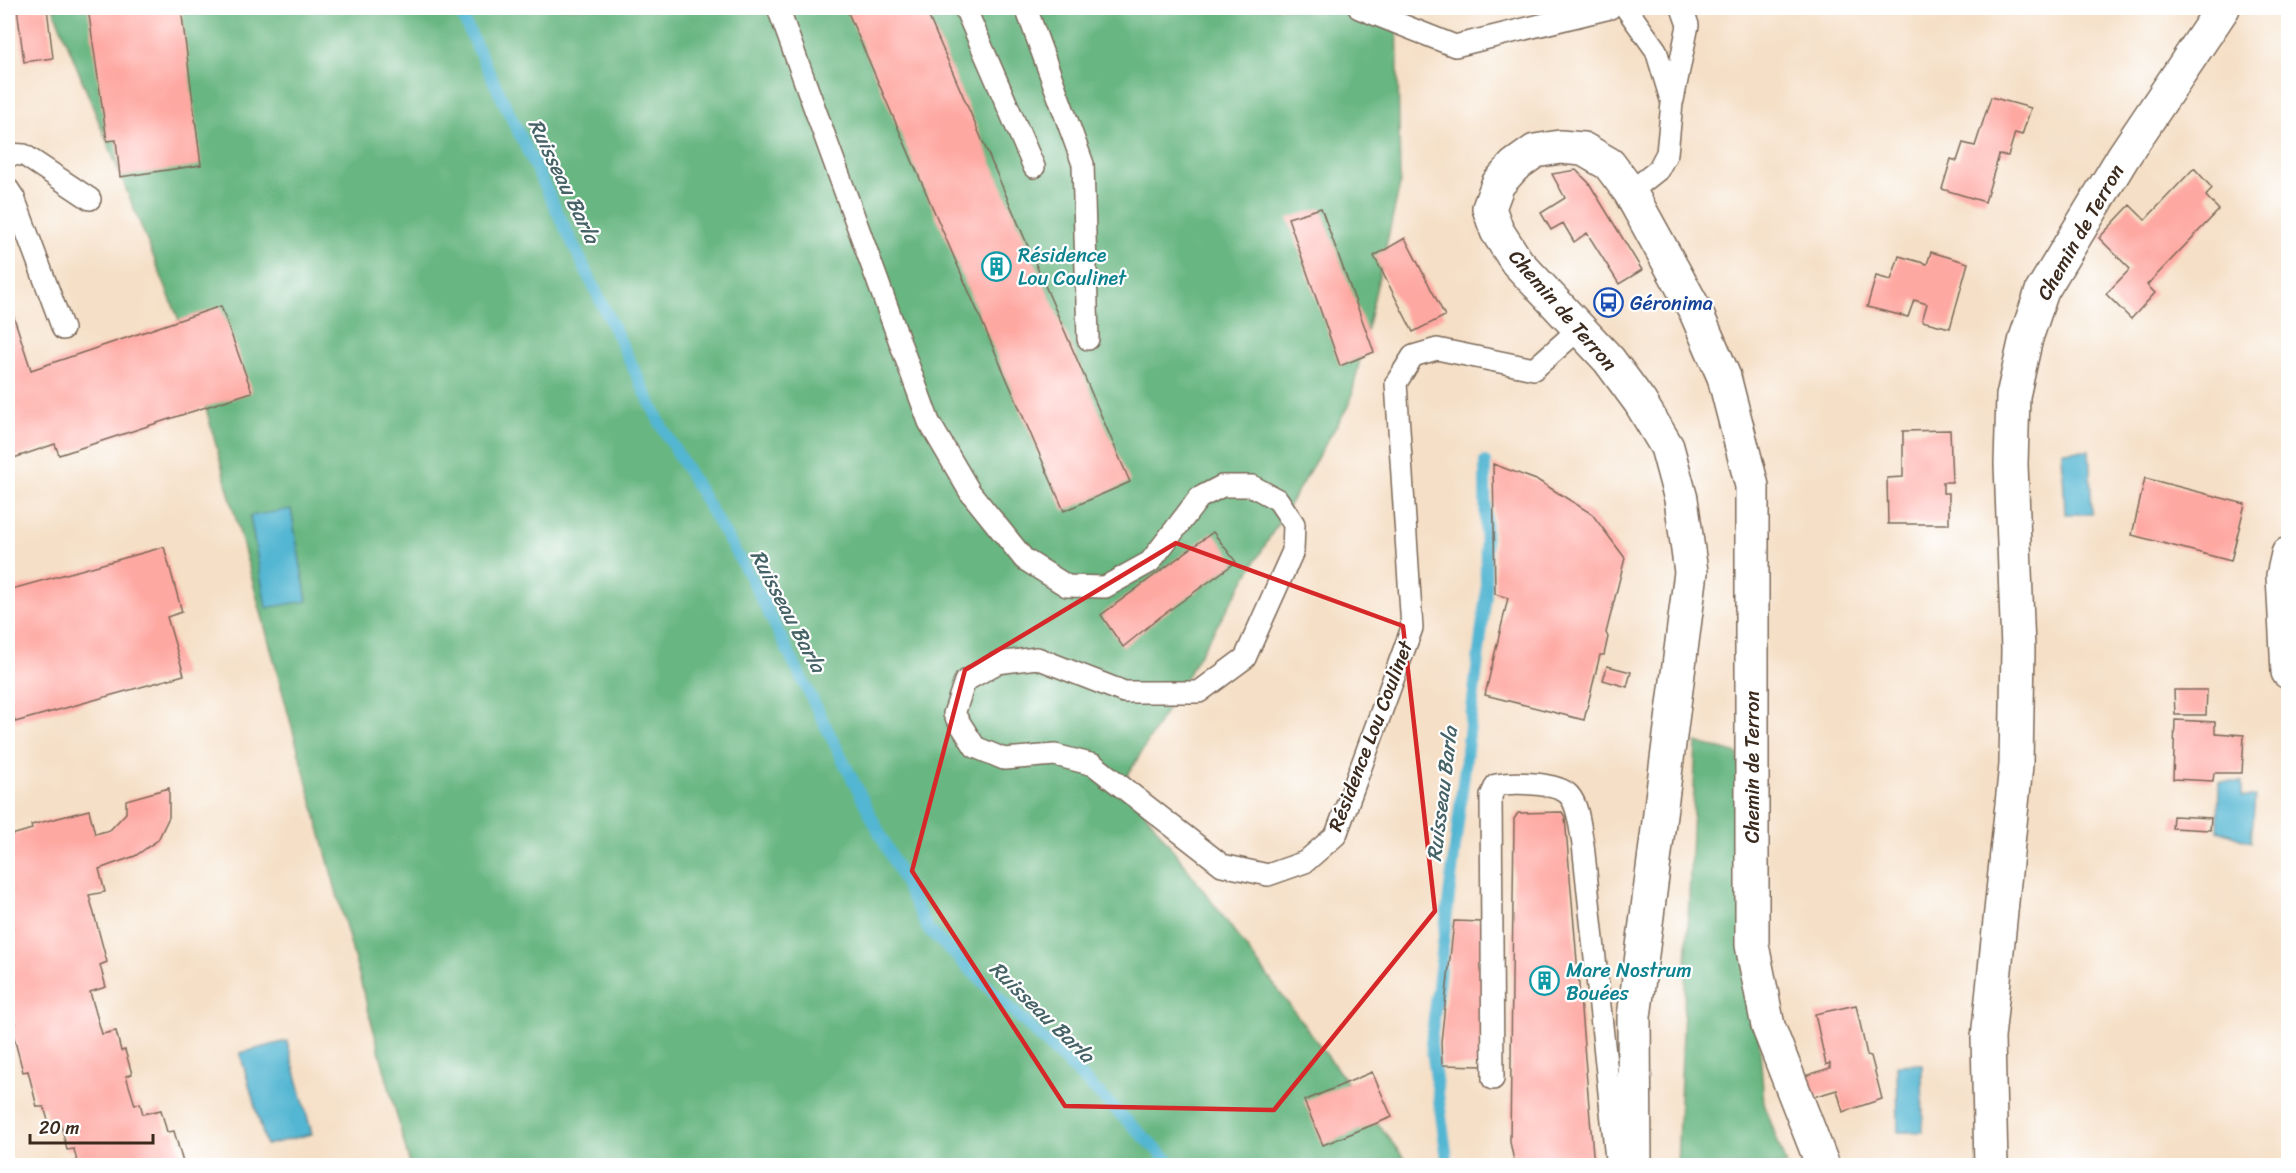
<svg xmlns="http://www.w3.org/2000/svg" width="2296" height="1173" font-family="Sriracha,sans-serif">
<style>
.forest{fill:#68b681;stroke:#527050;stroke-width:1.5}
.water{fill:#53b6d2;stroke:#477078;stroke-width:1.5}
.lines{fill:none;stroke-linecap:round;stroke-linejoin:round}
.stream{stroke:#53b6d2;stroke-width:12}
.building{fill:#fea8a2}
.lane-casing{stroke:#7c6959;stroke-width:24}
.secondary-casing{stroke:#7c6959;stroke-width:36}
.lane{stroke:#fff;stroke-width:21}
.secondary{stroke:#fff;stroke-width:33}
.marked{fill:none;stroke:#d62828;stroke-width:4.5;stroke-linejoin:round}
.labels{text-anchor:middle;stroke-width:4.5;stroke-linejoin:round;paint-order:stroke}
.street-label{font-size:20px;fill:#3b2a1e;stroke:#fff}
.culture-label{font-size:20px;fill:#0d838f;stroke:#fff;text-anchor:start}
.transit-label{font-size:20px;fill:#164399;stroke:#fff;text-anchor:start}
.water-label{font-size:21px;font-style:italic;fill:#456266;stroke:#fff}
</style>
<rect width="100%" height="100%" fill="#fff"/>
<filter id="ink" filterUnits="userSpaceOnUse"><feTurbulence type="fractalNoise" baseFrequency=".0167" numOctaves="2"/><feDisplacementMap in="SourceGraphic" scale="12" xChannelSelector="R" yChannelSelector="G"/><feConvolveMatrix kernelMatrix="1 2 1 2 8 2 1 2 1" color-interpolation-filters="sRGB"/></filter>
<filter id="wash" filterUnits="userSpaceOnUse"><feTurbulence type="fractalNoise" baseFrequency=".008" numOctaves="4" result="noise"/><feDisplacementMap in="SourceGraphic" scale="24" xChannelSelector="R" yChannelSelector="G"/><feGaussianBlur stdDeviation="1.35" result="paint"/><feColorMatrix in="noise" values="0 0 0 0 0 0 0 0 0 0 0 0 0 0 0 0 0 1.4 0 .05"/><feComposite in="paint" operator="in"/></filter>
<g filter="url(#wash)">
<rect width="100%" height="100%" fill="#f5dfc6"/>
<path class="forest" d="M53,8H1397L1400,185L1350,403L1123,783L1409,1165H410L189,345Z
M1696,742L1738,754L1764,1103L1786,1165L1677,1166Z"/>
<path class="water" d="M2089,450L2092,514H2065L2062,451Z
M291,509L307,601L266,608L250,516Z
M2219,782H2242V797H2255L2251,842L2218,830Z
M287,1041L312,1134L266,1145L240,1053Z
M1922,1064L1923,1132H1898L1897,1065Z"/>
<g class="lines">
<path class="stream" d="M458,8L662,427L752,580L928,929L1174,1166
M1448,1166L1431,1043L1486,595L1485,462"/>
</g>
<g id="blocks">
<path class="building" d="M17,8H47L53,58L24,62Z
M88,8H181L201,165L120,177L116,140L107,141Z
M846,8H925L1130,482L1064,511Z
M1991,97L2031,108L2022,135L2015,133L2008,156L1999,155L1985,202L1942,189L1951,159L1957,161L1963,143L1975,146Z
M2194,168L2212,188L2206,196L2219,210L2147,285L2155,293L2131,319L2106,294L2130,269L2099,238L2130,205L2145,220Z
M1576,170L1589,183L1642,270L1619,284L1587,233L1574,242L1563,223L1551,230L1541,213L1565,198L1552,174Z
M1321,208L1374,352L1340,366L1288,218Z
M1405,238L1445,316L1413,332L1374,256Z
M1931,252L1968,263L1950,328L1922,321L1927,304L1914,300L1908,317L1867,307L1876,276L1891,280L1899,256L1927,264Z
M8,299L31,370L221,306L252,392L59,455L55,444L8,460Z
M1950,430L1952,482H1943V493H1949V524H1888L1887,478L1903,477V431Z
M1493,464L1539,481L1592,514L1625,558L1606,633L1608,637L1604,655H1600L1584,720L1485,695L1508,598L1495,594Z
M2145,478L2245,504L2231,561L2132,535Z
M1213,532L1236,562L1160,617L1123,647L1101,615Z
M164,547L182,612L167,617L184,675L15,722L8,696V590Z
M1607,666L1631,672L1627,687L1603,680Z
M2174,690H2207L2206,715H2175Z
M2175,720L2215,722V733L2244,735L2242,773H2214L2213,781L2173,779Z
M169,788V817L158,840L135,856L99,869L105,892L89,895L107,962L100,965L106,987L90,992L102,1034L116,1031L121,1051L125,1050L132,1074L126,1076L135,1105L140,1103L143,1114L161,1110L167,1132L174,1131L184,1166H78L74,1149L67,1150L61,1125L50,1127L44,1107H37L28,1071L23,1072L11,1026L15,1024L9,1001L13,999L8,976V931L13,929L8,904L13,902L8,879V836L32,829L31,825L89,810L95,834L110,830L126,813V800Z
M1562,812L1565,817L1594,1166H1515L1510,1142L1514,819L1518,813Z
M2173,816L2211,818L2210,830L2172,828Z
M1454,921L1483,922L1482,1066L1442,1065L1441,1042Z
M1856,1005L1867,1055L1871,1056L1882,1099L1843,1112L1837,1090L1813,1097L1805,1076L1830,1068V1063L1826,1065L1815,1014Z
M1372,1072L1392,1117L1323,1145L1304,1101Z"/>
</g>
</g>
<g filter="url(#ink)">
<use href="#blocks" fill-opacity="0" stroke="#7c6959" stroke-width="1.5"/>
<g class="lines">
<defs>
<path id="lane" d="M778,8L929,422L970,492L1024,559L1067,586L1105,587L1150,562L1199,498L1222,486H1252L1278,500L1294,524L1293,551L1245,658L1199,692H1124L1037,658L997,663L965,681L954,714L975,747L1004,759L1055,755L1094,765L1222,865L1268,875L1305,862L1336,835L1412,628L1396,383L1413,356L1437,349L1534,369L1579,329
M965,8L1034,167
M1026,8L1083,164L1088,339
M1359,8L1455,46L1610,8
M1626,8L1656,50L1672,103L1667,153L1658,170L1630,192
M1673,100L1688,25L1682,8
M8,154L24,155L90,199
M8,189L14,198L63,329
M1493,1079L1491,796L1496,785C1512,782 1557,782 1569,795C1579,806 1580,829 1583,844L1616,1159L1620,1166"/>
<path id="secondary" d="M2288,554L2283,576L2288,672
M1635,1166L1634,1017L1691,572L1681,499L1667,447L1640,402L1609,360L1517,262L1497,231L1489,208L1498,184L1514,166L1535,151L1560,147L1583,149L1609,164L1630,192L1695,310L1724,377L1752,486V945L1768,1026L1823,1166
M1991,1166L1988,1038L2016,765L2018,649L2011,464L2013,396L2026,338L2042,291L2123,157L2223,8"/>
</defs>
<use href="#lane" class="lane-casing"/>
<use href="#secondary" class="secondary-casing"/>
<use href="#lane" class="lane"/>
<use href="#secondary" class="secondary"/>
</g>
</g>
<path class="marked" d="M1176,543L1403,626L1435,911L1274,1110L1065,1106L912,871L965,670Z"/>
<defs>
<symbol id="building-ring" viewBox="-11 -11 22 22"><circle r="9.5" fill="#fff" stroke="#0f9aa8" stroke-width="1.5"/><path d="M-4-6H4V6H1V3H-1V6H-4ZM-2.5-4.3h1.7v1.8h-1.7ZM.8-4.3h1.7v1.8H.8ZM-2.5-1h1.7V.8h-1.7ZM.8-1h1.7V.8H.8Z" fill="#0f9aa8"/></symbol>
<symbol id="bus-ring" viewBox="-11 -11 22 22"><circle r="9.5" fill="#fff" stroke="#1a4fb4" stroke-width="1.5"/><path d="M-5-6H5V4H4V6H2V4H-2V6H-4V4H-5ZM-3.5-4V0h7V-4ZM-3.5 1.2v1.5H-2V1.2ZM2 1.2v1.5H3.5V1.2Z" fill="#1a4fb4"/></symbol>
</defs>
<g fill-rule="evenodd">
<use href="#building-ring" x="980" y="250" width="33" height="33"/>
<use href="#bus-ring" x="1592" y="286" width="33" height="33"/>
<use href="#building-ring" x="1528" y="964" width="33" height="33"/>
</g>
<g class="labels">
<g class="street-label">
<text transform="translate(2080 232) rotate(-60)" y="7">Chemin de Terron</text>
<text transform="translate(1563 310) rotate(49)" y="7">Chemin de Terron</text>
<text transform="translate(1370 736) rotate(-69)" y="7">Résidence Lou Coulinet</text>
<text transform="translate(1752 767) rotate(-90)" y="7">Chemin de Terron</text>
</g>
<g class="culture-label">
<text x="1018" y="262">Résidence<tspan x="1018" dy="23">Lou Coulinet</tspan></text>
<text x="1566" y="977">Mare Nostrum<tspan x="1566" dy="23">Bouées</tspan></text>
</g>
<g class="transit-label">
<text x="1630" y="310">Géronima</text>
</g>
<g class="water-label">
<text transform="translate(564 181) rotate(64)" y="7">Ruisseau Barla</text>
<text transform="translate(788 611) rotate(62)" y="7">Ruisseau Barla</text>
<text transform="translate(1442 794) rotate(-83)" y="7">Ruisseau Barla</text>
<text transform="translate(1042 1012) rotate(44)" y="7">Ruisseau Barla</text>
</g>
</g>
<rect width="2296" height="1173" fill="none" stroke="#fff" stroke-width="30"/>
<path d="M30 1134v9h123v-9" fill="none" stroke="#3b2a1e" stroke-width="3"/>
<text x="39" y="1134" font-size="18" fill="#3b2a1e" stroke="#ffffff" stroke-width="4.5" paint-order="stroke">20 m</text>
</svg>
